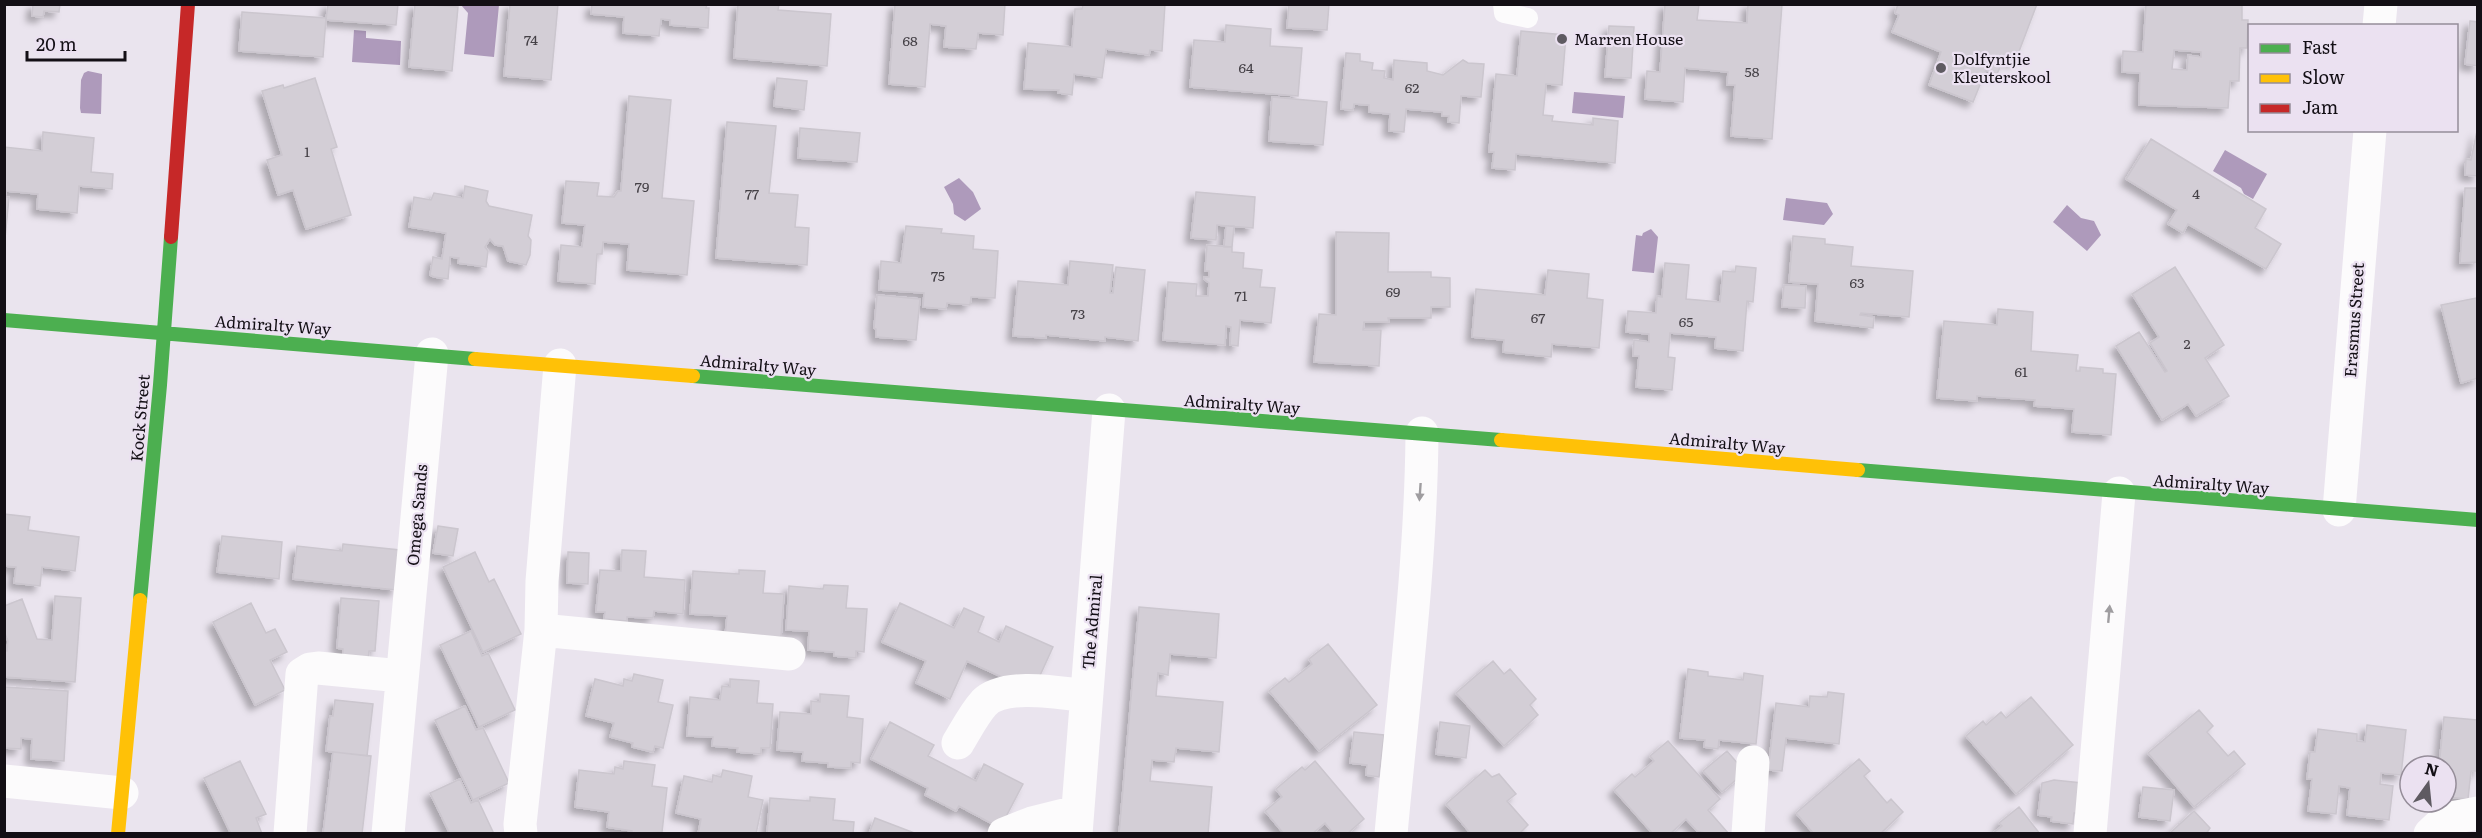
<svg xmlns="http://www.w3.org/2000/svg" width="2482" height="838" font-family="Literata,serif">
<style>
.water{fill:#ae9abb}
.building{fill:#d3ced6;stroke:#cbc6ce;stroke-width:1.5;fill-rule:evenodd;filter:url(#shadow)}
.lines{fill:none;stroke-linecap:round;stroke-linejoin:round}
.lane{stroke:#fcfbfc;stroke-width:20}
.street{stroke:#fcfbfc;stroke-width:33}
.fast{stroke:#4caf50;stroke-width:14}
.slow{stroke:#ffc107;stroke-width:14}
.jam{stroke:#c62828;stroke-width:14}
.oneway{fill:#9f9da0}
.poi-dot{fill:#5e5a61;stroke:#ebe1f1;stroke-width:2}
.labels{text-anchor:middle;stroke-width:4.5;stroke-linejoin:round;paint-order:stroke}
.number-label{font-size:14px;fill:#454147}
.poi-label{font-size:16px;fill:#130f15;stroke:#ebe1f1;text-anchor:start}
.street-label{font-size:16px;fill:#130f15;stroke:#ebe1f1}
</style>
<defs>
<filter id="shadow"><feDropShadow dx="-5.5" dy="5.5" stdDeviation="3" flood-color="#0004"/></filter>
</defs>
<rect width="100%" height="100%" fill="#eae4ee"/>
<path class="water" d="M461,5H499L494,57L464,54L468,13Z
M354,30L366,31V38L401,41L400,65L352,62Z
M88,71L102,74L101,114L81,113L80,108L81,80L84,73Z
M1574,92L1625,96L1623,118L1572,113Z
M2225,150L2267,174L2253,199L2244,194L2241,188L2213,171Z
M959,178L973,192L981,209L965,221L954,214L953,204L944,187Z
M1786,198L1827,203L1833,214L1824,225L1783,220Z
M2067,205L2081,218L2094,221L2101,235L2087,251L2053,222Z
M1651,229L1658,237L1654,273L1632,271L1636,235L1642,236L1643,233Z"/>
<path class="building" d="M33,4H60L59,12L44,11L43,17L32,16Z
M328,4H398L396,25L326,20Z
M415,4L458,7L452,71L409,67Z
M510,4H558L551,80L504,76Z
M592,4H707L706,8H709L708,28L670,25V20L661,19L659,36L623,33L624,17L591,14Z
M738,4H779L778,10L831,14L827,66L734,58Z
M895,4H1005L1003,35L978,33L976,49L944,47L946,26L930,24L925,87L889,84Z
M1083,4H1165L1162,51L1150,50L1149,55L1106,49L1102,78L1074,74L1072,95L1058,93L1059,90L1024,89L1028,43L1072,47L1075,9H1082Z
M1289,4H1329L1327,30L1287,28Z
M1665,4H1699L1697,20L1747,23L1748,4H1782L1772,139L1731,136L1735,85H1727L1728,72L1685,68L1683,102L1645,99L1647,71L1660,72Z
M1898,4H2037L2015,62L2004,58L1997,74L1986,70L1973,102L1929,85L1941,52L1892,32L1899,15L1895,13Z
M2146,4H2242V20H2248L2247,48H2240L2239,81H2230L2228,108L2139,105L2140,73L2122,72L2123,51L2143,52ZM2174,50L2201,52V57L2188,55L2187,70L2172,69Z
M242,12L326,18L323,57L239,51Z
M2470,21L2478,22V66L2465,64Z
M1226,25L1271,29L1270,46L1302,48L1298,96L1190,87L1194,40L1225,42Z
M1609,26L1634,27L1631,78L1605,77Z
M1521,31L1566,35L1562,85L1546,84L1543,115L1553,116L1552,121L1593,125V118L1618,121L1615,163L1516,154L1515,170L1492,168L1494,152H1489L1496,74L1517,76Z
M1346,53L1360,54V61L1373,63L1372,70L1385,71L1384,78L1393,80L1394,60L1427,63V71L1443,75L1463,60L1468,63L1484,64L1481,97L1461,96L1459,123L1448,122L1449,116H1442V112L1406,109L1404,132L1389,131L1390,114L1369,112V105L1354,104L1353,110L1341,109Z
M315,78L337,147L331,149L351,215L306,229L293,190L278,195L267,160L282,155L262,91L283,85L284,88Z
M777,78L807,81L804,110L774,106Z
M629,96L671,100L662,198L694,201L687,275L627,270L629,244L603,242L602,254H597L595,284L558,281L561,245L582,247L585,225L562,223L566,181L599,183L597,196L614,197L618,191H621Z
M1272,97L1327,102L1323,145L1269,141Z
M727,122L776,126L769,193L798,195L795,227L809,228L807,265L716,258Z
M800,128L860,133L857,162L798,158Z
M2477,131L2478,176L2465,175L2466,159L2471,160Z
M43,132L94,138L91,172L113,174L112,189L79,186L77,213L37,209L38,194L6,191L5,197H9L4,249V147L42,151Z
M2151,139L2266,209L2255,228L2281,244L2266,269L2188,224L2183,233L2168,224L2177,210L2126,179Z
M465,186L488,191L486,201L489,206L532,215L528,236L531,240L530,255L526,265L508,261L503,246L495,245L490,239L485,247L488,251L486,267L458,263L459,258L450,257L448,279L434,277L430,275L433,257L442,259L446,233L409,227L414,197L431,200L434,193L463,198Z
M2465,188H2478V262L2460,263Z
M1196,192L1255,197L1253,228L1217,225L1216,240L1191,238Z
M906,226L942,229L941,233L974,236L973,249L998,251L995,298L971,297L970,305L947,303L946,309L923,307L924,293L879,290L881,261L901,263Z
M1226,226H1234L1232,247H1224Z
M1336,232L1389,233L1388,272H1431V277L1450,278V307H1431V318H1388L1389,322H1364L1363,330H1381L1379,366L1314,362L1319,314L1336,315Z
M1793,236L1825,239V244L1853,247L1851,266L1913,271L1909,317L1861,313L1860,315L1874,317L1873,328L1815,321L1818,284L1789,282Z
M1207,245L1232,247V252L1244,253L1243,268L1262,270L1260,287L1275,288L1271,323L1240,320L1238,346L1230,345L1231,327L1226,326L1225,345L1163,340L1168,282L1197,284L1196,296H1208L1209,283L1204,279V277H1209V271H1205Z
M1070,261L1113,265L1110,293H1113L1116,267L1145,270L1138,341L1105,337V341L1046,335V338L1013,336L1018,281L1068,285Z
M1665,263L1689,265L1686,299L1720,302L1723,271L1735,272L1736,266L1756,268L1753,302L1747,301L1743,351L1715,348L1716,337L1670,333L1668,357L1675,358L1672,390L1636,387L1639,356H1633L1634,340L1649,342V334L1626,332L1628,311L1656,313L1657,296L1662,297Z
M2175,267L2224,345L2205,358L2229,396L2196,416L2188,404L2162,420L2116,346L2139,332L2165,372L2167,371L2150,343L2159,337L2132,294Z
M1548,270L1589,274L1587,298L1603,300L1599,348L1552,344L1551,357L1503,352L1504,340L1472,337L1476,289L1545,295Z
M1784,285L1806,286L1805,308L1782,307Z
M877,295L920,299L916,340L876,337V329L874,328Z
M2476,298L2478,303V378L2461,383L2441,305Z
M1998,309L2033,312L2031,351L2078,355L2076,371H2080V367L2103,369V373L2116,374L2111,435L2072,432L2074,409L2034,406L2035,400L1977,396V401L1937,398L1944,321L1997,325Z
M4,514L30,517L28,530L79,537L75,571L42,567L40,586L14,583L16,567L4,566Z
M438,526L458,529L453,556L433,553Z
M222,536L282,542L279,579L217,572Z
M343,544L400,550L396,590L293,579L297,546L342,551Z
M622,550L646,551L644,577L685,580L683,614L654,611L653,618L627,617V621L604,619L605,612H596L600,570L621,571Z
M475,552L489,582L494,579L521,634L483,652L443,567Z
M568,552L589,553L588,584L567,583Z
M739,570L765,571L763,593L784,594L781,637L725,636L727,616L690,614L693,571L739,574Z
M824,585L848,586L846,608L867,609L864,652L856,651V658L834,656V652L808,650L809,631L786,630L789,586L823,589Z
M55,596L81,598L75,682L4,677V651H7L8,641L4,631V606L22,599L37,639L52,640Z
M341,598L379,601L375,651H369L368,661L343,659V649L337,648Z
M251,603L266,633L275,629L287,652L270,660L285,690L255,705L213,622Z
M900,603L954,628L964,608L984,617L978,632L999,642L1006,626L1053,647L1037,682L1017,684L967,661L950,699L916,683L926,661L882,642Z
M1139,607L1219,614L1216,658L1170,654L1168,675L1158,673L1156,696L1223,702L1219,752L1176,748L1174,762L1152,760L1150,781L1212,787L1208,834H1119Z
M471,631L482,656L488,653L515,710L479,727L440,645Z
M1328,644L1377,705L1319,751L1269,691L1285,678L1289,682L1312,664L1309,659Z
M1493,661L1504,674L1510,669L1536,699L1530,705L1538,715L1504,746L1456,693Z
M1688,669L1708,672V676L1743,680L1744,673L1763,676L1756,744L1719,740L1718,749L1704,747L1705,740L1680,738Z
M634,674L663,680L658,702L673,705L663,748L655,746L653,752L632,747L633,743L610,737L614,723L586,716L595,679L623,686L624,679L632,681Z
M730,679L759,681L757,703L773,704L770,748H761V754L737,752L738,748L712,746L713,737L687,736L690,697L720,700L722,686L730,687Z
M4,687L68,691L64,761L31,759L32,739L21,738V749L4,748Z
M1828,692L1844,694L1839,744L1786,738L1782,771L1768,770L1776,703L1809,707L1810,696L1827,697Z
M820,694L849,696L847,717L863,719L860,763L851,762V768L828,767V763L802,761L803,752L777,750L780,712L811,714V701L820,702Z
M2031,697L2073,745L2016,794L1966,736L1983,721L1986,725L2001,712L2006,718Z
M335,700L373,704L367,756L326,751L330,716H333Z
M465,706L476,730L483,728L509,783L473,800L435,720Z
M2199,710L2213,726L2207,732L2228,756L2234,751L2245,764L2194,807L2148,753Z
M2444,717L2477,720L2478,771H2471L2468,799L2446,797V766H2439Z
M890,722L934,745L928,756L976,781L984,764L1023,784L1000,828L959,806L956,811L925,795L928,788L871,759Z
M1440,722L1470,726L1466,758L1436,754Z
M2367,725L2406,730L2401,775L2381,773L2380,784L2393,786L2389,820L2347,815L2350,788L2339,786L2336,814L2308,811L2312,779H2307L2310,752H2315L2318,729L2357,734V741L2365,742Z
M1354,732L1384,735L1379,777L1366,775L1367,765L1350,763Z
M1668,741L1720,799L1708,810L1729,834H1709L1697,831L1686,819L1670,834H1653L1614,790L1632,774L1635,777L1654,761L1650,756Z
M1727,751L1745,772L1722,792L1703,771Z
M333,752L371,756L362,834H323Z
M1859,759L1870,771L1864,776L1887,803L1891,799L1903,812L1880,834H1814L1796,813Z
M240,761L266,814L256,818L262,834H231L204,778Z
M624,761L655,765L652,786L667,788L662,832L632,834V831L607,827L609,812L575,807L579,770L614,774L615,767L623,769Z
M1315,761L1364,819L1347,834H1334L1325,823L1312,834H1284L1265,811L1282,797L1276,789L1302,767L1305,770Z
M723,770L752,776L748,797L763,800L756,834H698L701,819L676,813L684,776L712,782L713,775L721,777Z
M1485,770L1492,777L1499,774L1516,794L1507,801L1528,825L1519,834H1471L1446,804Z
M460,779L471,803L478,800L494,834H450L430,793Z
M2054,780L2082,783L2078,813H2074L2073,824L2051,821L2052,817L2038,815L2042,783Z
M2143,787L2174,790L2170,821L2139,817Z
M810,797L835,799L833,820L854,822L853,834H767L770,798L810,801Z
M2019,807L2040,834H1992L2002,826L1999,823Z
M2194,811L2210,828L2206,834H2169Z
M875,818L917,834H869Z"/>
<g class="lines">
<path class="lane" d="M1503,4L1504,13L1528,18"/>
<path class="street" d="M2379,26L2381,4
M2339,510L2370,130
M541,630L789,654
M958,743C966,730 974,714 984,703C1004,682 1061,693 1086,696
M4,781L122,793
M290,834L302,674L310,669L318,668L401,676
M388,834L432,354
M521,834L520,824L541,630L542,581L560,365
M1004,834L1032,823L1076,812
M1076,834L1109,410
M1391,834C1403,701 1421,567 1422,433
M1748,834L1753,762
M2090,834L2119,493
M2430,834L2446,819L2478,813"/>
<path class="fast" d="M4,320L475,359
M693,376L1501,440
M1858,470L2478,520
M140,600L160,385L171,237"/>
<path class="slow" d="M475,359L693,376
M1501,440L1858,470
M118,834L140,600"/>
<path class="jam" d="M171,237L188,4"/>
</g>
<defs><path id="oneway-solid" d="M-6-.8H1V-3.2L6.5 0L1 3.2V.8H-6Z" transform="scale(1.5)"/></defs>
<g class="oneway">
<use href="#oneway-solid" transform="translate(1420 492) rotate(94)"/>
<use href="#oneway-solid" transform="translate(2109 614) rotate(-85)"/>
</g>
<g class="poi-dot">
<circle cx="1562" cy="39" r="6"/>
<circle cx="1941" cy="68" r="6"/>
</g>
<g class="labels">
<g class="number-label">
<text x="531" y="45">74</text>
<text x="910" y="46">68</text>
<text x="1246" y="73">64</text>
<text x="1752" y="77">58</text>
<text x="1412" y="93">62</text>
<text x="307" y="157">1</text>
<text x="642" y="192">79</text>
<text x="752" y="199">77</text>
<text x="2196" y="199">4</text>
<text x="938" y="281">75</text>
<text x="1857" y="288">63</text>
<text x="1393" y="297">69</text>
<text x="1241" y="301">71</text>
<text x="1078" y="319">73</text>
<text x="1538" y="323">67</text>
<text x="1686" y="327">65</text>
<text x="2187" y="349">2</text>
<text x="2021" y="377">61</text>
</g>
<g class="poi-label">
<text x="1574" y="45">Marren House</text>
<text x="1953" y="65">Dolfyntjie<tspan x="1953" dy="18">Kleuterskool</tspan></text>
</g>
<g class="street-label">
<text transform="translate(2354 320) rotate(-86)" y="6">Erasmus Street</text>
<text transform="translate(273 325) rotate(4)" y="6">Admiralty Way</text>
<text transform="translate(758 365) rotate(5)" y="6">Admiralty Way</text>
<text transform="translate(1242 404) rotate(4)" y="6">Admiralty Way</text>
<text transform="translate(140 418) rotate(-85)" y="6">Kock Street</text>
<text transform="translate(1727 443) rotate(5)" y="6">Admiralty Way</text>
<text transform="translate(2211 484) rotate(4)" y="6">Admiralty Way</text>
<text transform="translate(417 515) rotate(-85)" y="6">Omega Sands</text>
<text transform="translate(1092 622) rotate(-85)" y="6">The Admiral</text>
</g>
</g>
<rect width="2482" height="838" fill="none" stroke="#130f15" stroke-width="12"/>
<rect x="2248" y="24" width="210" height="108" fill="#ebe1f1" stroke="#958d99" stroke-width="1.5"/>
<rect x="2260" y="44" width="30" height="9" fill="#4caf50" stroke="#958d99" stroke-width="1.5"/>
<text x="2302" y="54" font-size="18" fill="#130f15">Fast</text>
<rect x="2260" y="74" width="30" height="9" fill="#ffc107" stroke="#958d99" stroke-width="1.5"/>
<text x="2302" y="84" font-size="18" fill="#130f15">Slow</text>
<rect x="2260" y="104" width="30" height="9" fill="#c62828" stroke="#958d99" stroke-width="1.5"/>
<text x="2302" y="114" font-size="18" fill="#130f15">Jam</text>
<g transform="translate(2428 784) rotate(15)"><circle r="28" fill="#ebe1f1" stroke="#958d99" stroke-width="1.5"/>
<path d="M0-4.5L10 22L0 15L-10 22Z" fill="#5e5a61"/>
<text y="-9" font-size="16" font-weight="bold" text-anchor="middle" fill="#130f15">N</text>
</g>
<path d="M27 51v9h98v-9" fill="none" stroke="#130f15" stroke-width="3"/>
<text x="36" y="51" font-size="18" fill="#130f15" stroke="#ebe1f1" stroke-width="4.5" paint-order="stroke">20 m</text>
</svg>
